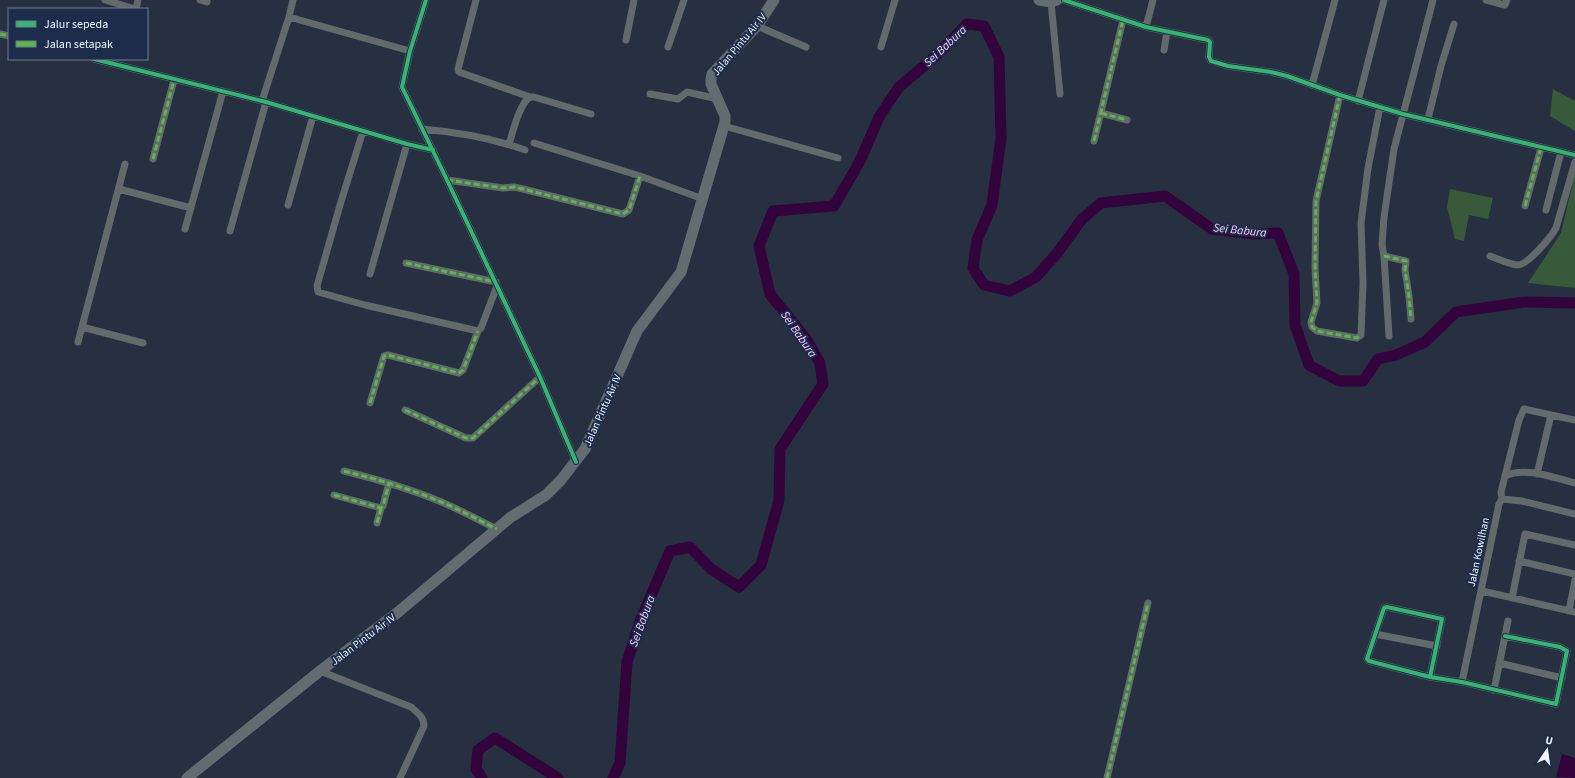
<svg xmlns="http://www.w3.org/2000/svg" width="1575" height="778" font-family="'Source Sans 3',sans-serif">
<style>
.green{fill:#385a3a}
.water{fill:#32043b}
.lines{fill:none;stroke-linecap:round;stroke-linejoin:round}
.river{stroke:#32043b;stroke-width:11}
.street{stroke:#626a6c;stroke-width:7}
.secondary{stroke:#626c71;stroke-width:11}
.quiet{stroke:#58b947;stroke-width:3;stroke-dasharray:6 3;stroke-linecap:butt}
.cycleway-casing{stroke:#1c2c4a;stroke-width:6}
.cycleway{stroke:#33b770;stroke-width:4}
.labels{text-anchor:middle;stroke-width:4;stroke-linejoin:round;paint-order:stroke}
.street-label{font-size:11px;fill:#eff3fb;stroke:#1c2c4a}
.water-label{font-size:12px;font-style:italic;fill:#faccff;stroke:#1c2c4a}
</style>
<rect width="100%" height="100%" fill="#263040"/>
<path class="green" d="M1553,89L1575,101V131L1550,116Z
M1575,173V288L1528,283L1561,233Z
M1450,189L1493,198L1488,219L1469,215L1464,241L1455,239L1447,207Z"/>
<path class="water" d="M1562,754L1575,758V778L1556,777Z"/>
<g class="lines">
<path class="river" d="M482,778L476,769L478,750L495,738L558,778
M613,778L620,763L627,662L641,619L670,551L690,547L711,569L739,587L761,565L779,500L780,449L823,384L820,363L806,339L770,294L759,246L773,211L834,206L860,161L879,117L899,87L937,55L967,24L984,26L999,57L1001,138L992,205L977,240L973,268L984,285L1010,291L1036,277L1058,252L1082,219L1101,203L1165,196L1212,229L1253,234L1278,233L1294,274L1295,325L1309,365L1339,381H1363L1378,359L1396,355L1425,342L1456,312L1524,302L1575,303"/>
<path class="street" d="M105,0L135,9
M200,0L207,2
M426,0L410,51L402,87L447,180L540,377L576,462
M476,0L458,69L459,72L530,97H534L591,114
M1064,0L1146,27L1208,40L1210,42L1209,57L1211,61L1228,66L1271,72L1287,76L1340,95L1403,114L1575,155
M1486,0L1505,5L1507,0
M1051,2L1060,94
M136,9L138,0
M289,17L410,51
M757,26L806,47
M1146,27L1153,0
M0,34L9,36
M626,40L634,0
M668,47L684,0
M881,47L895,0
M1164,50L1167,32
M94,59L266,102L407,144L433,150
M1312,85L1335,0
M650,94L678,99L687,92L718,99
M1340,95L1316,201L1315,268L1317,303L1311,322L1312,327L1317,331L1357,338L1361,335L1363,283L1361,223L1368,168L1380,107
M262,101L289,17L293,0
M1358,101L1384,0
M1101,113L1127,120
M1428,119L1441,66L1454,24
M724,126L838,158
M422,129C457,132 492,138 525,150
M363,131L340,205L317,286L318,292L365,305L478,331L481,328L497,286
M1094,141L1123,20
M534,143L640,176L703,199
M509,144C513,132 519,104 530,97
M153,159L174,80
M447,180L503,188L514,187L523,189L623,214L629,210L640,176
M119,189L191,208
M288,205L313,116
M1525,206L1541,148
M1546,210L1561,152
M185,229L223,91
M230,231L266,102
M1384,256L1406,261L1405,270L1409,296L1411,319
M1490,256C1498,259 1509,264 1517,265C1527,266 1551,237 1556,228L1575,162
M406,263L496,282
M370,274L407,144
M82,327L143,343
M1389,336L1384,256L1382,245L1384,217L1394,149L1433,0
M78,342L125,164
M370,403L384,356L388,355L459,373L463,370L478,331
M405,410L466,438H473L540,377
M1551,415L1575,420
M344,471C376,479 408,488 439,501C459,509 478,520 497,529
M1505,476C1525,466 1554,478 1575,483
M334,495L381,508L383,506L389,483
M1502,499L1501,492L1519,420L1524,409L1551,415L1537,474
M377,523L381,508
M1519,561L1575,574
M1482,591L1575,612
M1512,598L1525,534L1575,545
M1569,611L1575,580
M1375,634L1437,646
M1499,663L1562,678
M320,671L411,707C418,713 424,717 424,726L400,778
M1430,677L1442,619L1387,607L1384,608L1367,659L1369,661L1430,677L1462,682L1556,704L1567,651L1560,647L1505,636
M1462,682L1499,504L1502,499L1522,501L1575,514
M1494,690L1508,621
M1107,778L1148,603"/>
<path class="secondary" d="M1039,0L1051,2L1057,0
M187,778L320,671L397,613L511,517L546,495L561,480L585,449L637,331L681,272L725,122V116L711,84V79L712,74L757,26L774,0"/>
<path class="quiet" d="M0,34L9,36
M1340,95L1316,201L1315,268L1317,303L1311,322L1312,327L1317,331L1357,338L1359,336
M1101,113L1127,120
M1094,141L1123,20
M153,159L174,80
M447,180L503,188L514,187L523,189L623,214L629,210L640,176
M1525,206L1541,148
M1384,256L1406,261L1405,270L1409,296L1411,319
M406,263L496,282
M370,403L384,356L388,355L459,373L463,370L478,331
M405,410L466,438H473L540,377
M344,471C376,479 408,488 439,501C459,509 478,520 497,529
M334,495L381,508L383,506L389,483
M377,523L381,508
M1107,778L1148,603"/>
<defs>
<path id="cycleway" d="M426,0L410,51L402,87L447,180L540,377L576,462
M1064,0L1146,27L1208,40L1210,42L1209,57L1211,61L1228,66L1271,72L1287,76L1340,95L1403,114L1575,155
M94,59L266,102L407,144L433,150
M1430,677L1442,619L1387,607L1384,608L1367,659L1369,661L1430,677L1462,682L1556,704L1567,651L1560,647L1505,636"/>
</defs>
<use href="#cycleway" class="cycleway-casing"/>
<use href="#cycleway" class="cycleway"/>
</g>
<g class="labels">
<g class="street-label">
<text transform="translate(739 44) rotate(-50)" y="4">Jalan Pintu Air IV</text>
<text transform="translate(602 410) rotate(-66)" y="4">Jalan Pintu Air IV</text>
<text transform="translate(1478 552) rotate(-78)" y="4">Jalan Kowilhan</text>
<text transform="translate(363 639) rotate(-37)" y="4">Jalan Pintu Air IV</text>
</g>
<g class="water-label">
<text transform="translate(945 46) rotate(-43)" y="4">Sei Babura</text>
<text transform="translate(1240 230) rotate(6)" y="4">Sei Babura</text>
<text transform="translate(799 334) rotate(55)" y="4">Sei Babura</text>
<text transform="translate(642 621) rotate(-70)" y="4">Sei Babura</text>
</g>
</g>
<rect x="8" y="8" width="140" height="52" fill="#1c2c4a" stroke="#707c91"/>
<rect x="16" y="21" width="20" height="6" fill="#33b770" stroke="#707c91"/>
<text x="44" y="28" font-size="12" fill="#eff3fb">Jalur sepeda</text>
<rect x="16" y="41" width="20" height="6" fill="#58b947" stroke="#707c91"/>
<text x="44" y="48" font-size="12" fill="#eff3fb">Jalan setapak</text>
<g transform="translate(1547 750) rotate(13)" stroke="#1c2c4a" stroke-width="3" paint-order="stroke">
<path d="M0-3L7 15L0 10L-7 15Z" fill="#eff3fb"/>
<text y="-6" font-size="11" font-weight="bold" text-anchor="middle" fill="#eff3fb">U</text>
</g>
</svg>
